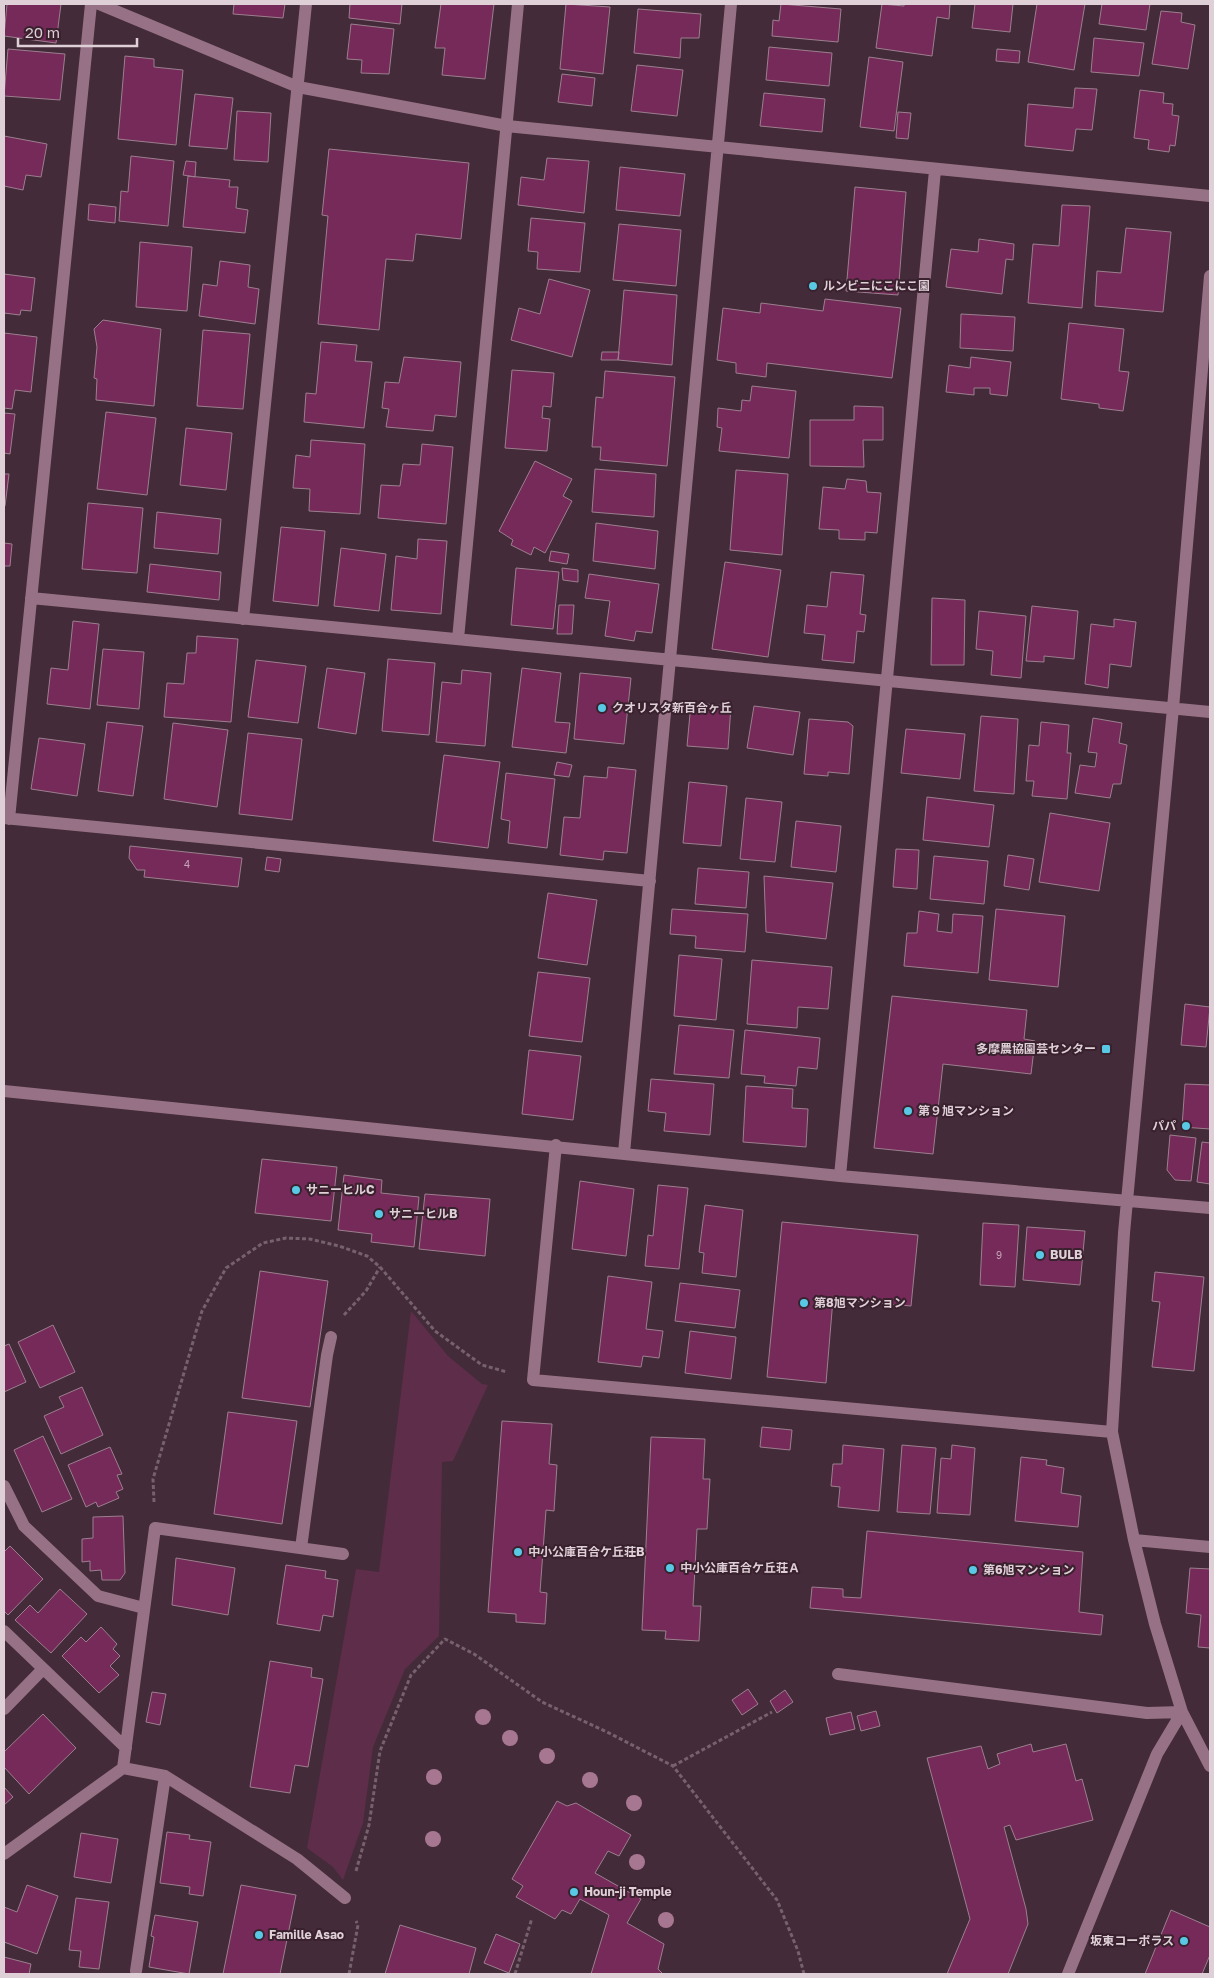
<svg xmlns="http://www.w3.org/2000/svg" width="1214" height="1978" font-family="'Golos Text','Noto Sans JP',sans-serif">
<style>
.green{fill:#5e2d4a}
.building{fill:#752a59;stroke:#9c7f8e}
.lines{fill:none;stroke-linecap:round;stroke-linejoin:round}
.path{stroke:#76616d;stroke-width:3;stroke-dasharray:4 2.5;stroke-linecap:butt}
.minor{stroke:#977286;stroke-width:12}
.tree{fill:#a77792}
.poi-dot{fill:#59c8e4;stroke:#39212e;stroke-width:2}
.labels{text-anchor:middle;stroke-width:4;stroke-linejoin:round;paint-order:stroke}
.number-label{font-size:10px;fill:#c4a6b8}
.poi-label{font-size:12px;font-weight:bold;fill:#dfcfd7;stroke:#39212e;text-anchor:start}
</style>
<rect width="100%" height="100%" fill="#432b39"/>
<path class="green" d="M411,1311L448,1356L482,1384L488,1385L453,1461L442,1462L439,1636L405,1669L373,1747L363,1823L343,1880L333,1867L307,1848L356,1569L379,1572Z"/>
<path class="building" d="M7,4H61L56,43L4,36Z
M234,4H285L283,18L233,14Z
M350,4H402L400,24L349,18Z
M441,4H494L485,79L442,75L445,48H435Z
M566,4L610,7L603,74L560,69Z
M781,4L841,9L838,42L772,36L773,20L779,21Z
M882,4L904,6V4H950L949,19L937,17L932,56L876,48Z
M975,4H1013L1010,32L972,28Z
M1037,4H1085L1074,70L1028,62Z
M1102,4H1150L1146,30L1099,24Z
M638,9L701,14L699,38H681L680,58L634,53Z
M1161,11L1182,13L1181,22L1195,25L1188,69L1152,64Z
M351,24L394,29L389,74L361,73L362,60L347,59Z
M1094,38L1144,43L1139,76L1091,72Z
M769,47L832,53L829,86L766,80Z
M8,49L65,54L60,100L4,96Z
M997,49L1020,51L1019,63L996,61Z
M125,56L154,59V67L183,70L176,145L118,139Z
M869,57L903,62L894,131L860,127Z
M637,65L683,70L677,116L631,111Z
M562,74L595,78L592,106L558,102Z
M1075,88L1097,89L1092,130L1076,129L1073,151L1025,146L1028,104L1073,108Z
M1140,90L1164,93L1163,103L1173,104L1172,115L1179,116L1175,146L1170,145L1169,152L1148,149L1149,140L1134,138Z
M764,93L825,99L822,132L760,126Z
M195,94L233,98L227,149L189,146Z
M237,111L271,113L268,162L234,160Z
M898,112L911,113L908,139L896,138Z
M4,136L47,144L41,177L26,175L23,190L4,186Z
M329,149L469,163L461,239L416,234L413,261L386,259L379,330L318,324L328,216L322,215Z
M131,156L174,161L168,226L119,221L121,191L128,192Z
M547,158L589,161L584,213L518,205L521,177L544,180Z
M186,161L196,162L195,177L183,175Z
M620,167L685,174L680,216L616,210Z
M188,176L230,180L229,187H238L236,208L248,210L245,233L183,227Z
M855,187L906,192L898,295L846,291Z
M89,204L116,207L115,223L88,220Z
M1062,205L1090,206L1082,308L1028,303L1033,244L1059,246Z
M531,218L585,223L580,272L537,269L538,252L528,251Z
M619,224L681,230L676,286L613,280Z
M1126,228L1171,232L1163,312L1095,306L1097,271L1121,273Z
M979,239L1014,244L1013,260L1006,259L1002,294L946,287L951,249L978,252Z
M140,242L192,247L187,311L136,307Z
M220,261L250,265L248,287L259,289L255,324L199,316L203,284L217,286Z
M4,274L35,278L31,311L21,310L20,315L4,313V315Z
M549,279L590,290L572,357L511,340L519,308L540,314Z
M624,290L677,295L672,365L618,360Z
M825,299L901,308L892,378L767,363L766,377L736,373V363L717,360L723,308L760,313L761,303L823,311Z
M961,314L1015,317L1013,351L960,348Z
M103,320L161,329L154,406L96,400L97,379L94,378L97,347L94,329Z
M1069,323L1124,329L1119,371L1129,372L1123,411L1099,408V404L1061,399Z
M203,330L250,334L243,409L197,406Z
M4,333L37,337L31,392L15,390L12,409L4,408Z
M321,342L357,345L355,361L372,362L364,428L304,422L306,393L316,394Z
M602,352H619L618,360H601Z
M404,357L461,362L456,417L435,415L433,431L386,427L389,409L382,408L385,382L399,383Z
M971,357L1011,362L1007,396L990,394V388H974V395L946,392L949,365L970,368Z
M512,370L554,373L551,407L543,406L542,418L550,419L547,451L505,448Z
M605,371L675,377L667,466L600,460L601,447H592L596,397L603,398Z
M752,386L796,391L789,458L719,451L722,428L717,427L718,408L741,411L742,400L750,401Z
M854,406L883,407V440H863L864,467L810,466V420H854Z
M106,412L156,418L147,495L97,489Z
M4,413L15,414L10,454L4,453Z
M186,428L232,433L226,490L180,485Z
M311,440L365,444L360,514L309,511L310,489L293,488L296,455L310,457Z
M422,444L453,447L446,524L378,518L381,485L400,486L403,464L420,465Z
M535,461L572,479L563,496L572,501L545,553L534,547L531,555L511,545L513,540L499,531Z
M595,469L656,474L654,517L592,512Z
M736,470L788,474L782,555L730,550Z
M4,474H9L5,506H4Z
M847,479L866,481L867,492L881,493L877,533L865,532V540L839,539V530L819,529L823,487L845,489Z
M88,503L143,508L137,573L82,569Z
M157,512L221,519L218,554L154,548Z
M596,523L658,531L655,569L593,561Z
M281,527L325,531L318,606L273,601Z
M418,539L447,541L441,614L391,610L396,556L417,559Z
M4,543L12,544L10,566H4Z
M341,548L386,554L379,611L334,606Z
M551,551L569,554L567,564L549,561Z
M725,562L781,570L768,657L712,649Z
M150,564L221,572L219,600L147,592Z
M516,568L559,572L553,629L511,625Z
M562,568L578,570V582L563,580Z
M831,572L864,575L860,614L866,615L864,632L857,631L854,663L822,660L825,635L804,633L807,605L827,607Z
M589,574L659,584L652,633L636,631L634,641L605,636L610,601L585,598Z
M932,598L965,600L964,665H931Z
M559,605H574L572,634H557Z
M1032,606L1078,611L1074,659L1044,656V662L1026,661Z
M979,611L1026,616L1021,678L991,675L993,651L976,649Z
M1114,619L1136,622L1131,667L1110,664L1108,688L1085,684L1091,624L1114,627Z
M73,621L99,624L90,709L47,704L51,668L68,670Z
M197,636L238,639L231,722L164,717L167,683L184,684L187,653H196Z
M103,649L144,652L139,709L97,705Z
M388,659L435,663L429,735L382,731Z
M256,660L306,666L298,723L248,717Z
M327,668L365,673L356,734L318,728Z
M522,668L561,673L555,722L570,723L566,753L512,747Z
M462,670L491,673L485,746L436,742L442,682L461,684Z
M580,673L631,678L624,744L574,739Z
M691,703L731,706L728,749L687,746Z
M754,706L800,712L793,755L747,748Z
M981,716L1018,719L1014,794L974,791Z
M1093,718L1122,723L1119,743L1127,745L1121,784H1113L1110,798L1075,793L1080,765L1095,767L1097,753L1088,752Z
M809,719L848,722L853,726L849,774L828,772V776L804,774Z
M107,722L143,726L133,796L98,791Z
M1041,722L1069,725L1067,753H1071L1067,799L1032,796L1034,781H1026L1029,745L1039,746Z
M173,723L228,730L217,807L164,799Z
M906,729L965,734L960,779L901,773Z
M248,733L302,739L292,820L239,814Z
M39,738L85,744L77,796L31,789Z
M444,755L500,762L488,848L433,841Z
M557,762L572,765L569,777L554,775Z
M608,767L636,770L627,853L604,851L603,860L560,855L564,817L580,818L584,776L607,778Z
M506,773L555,779L547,848L508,843L510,821L501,819Z
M689,782L727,786L721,846L683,843Z
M927,797L994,805L989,847L923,840Z
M746,798L782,802L775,862L740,859Z
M1050,813L1110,823L1099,891L1039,882Z
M796,821L841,826L836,872L791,867Z
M130,846L242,858L238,887L144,877L145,870H137L129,858Z
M896,849L919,850L917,889L893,887Z
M1008,855L1034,859L1029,890L1004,886Z
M934,856L988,861L984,904L930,899Z
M267,857L281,859L279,872L265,870Z
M698,868L749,872L746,908L695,904Z
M764,876L833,883L826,939L766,932Z
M548,893L597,900L587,965L538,958Z
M672,909L748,914L745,952L695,948L696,936L670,934Z
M996,909L1065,916L1058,987L989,980Z
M919,911L939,914L937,931L952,933L953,914L983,916L978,973L904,966L907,933H917Z
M679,955L722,959L716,1020L674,1016Z
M752,960L832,967L828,1009L798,1007L797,1028L747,1024Z
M538,972L590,978L582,1042L529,1036Z
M892,996L1027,1010L1024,1039L1035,1041L1031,1074L943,1064L933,1154L874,1148Z
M1185,1004L1210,1007L1206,1047L1181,1045Z
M679,1025L734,1030L729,1078L674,1074Z
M745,1030L820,1038L817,1069L798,1067L796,1086L764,1083L765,1076L741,1074Z
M529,1050L581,1056L573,1120L522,1114Z
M651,1079L714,1084L710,1135L664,1131L666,1113L648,1111Z
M1185,1084L1210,1085V1129L1182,1127Z
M746,1086L793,1089L792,1108L808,1109L806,1147L743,1142Z
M1170,1135L1196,1138L1191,1181L1175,1180L1167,1170Z
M1202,1142L1210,1143V1184L1197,1182Z
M262,1159L337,1167L331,1221L255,1213Z
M344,1175L382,1180L381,1193L419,1197L414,1247L371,1242L372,1234L338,1230Z
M580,1181L634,1189L626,1256L572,1249Z
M658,1185L688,1188L679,1269L645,1266L648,1235L653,1236Z
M425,1194L490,1199L485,1256L419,1249Z
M705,1205L743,1210L736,1277L702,1273L704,1253L699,1252Z
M782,1222L918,1235L911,1306L833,1299L826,1383L767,1377Z
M983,1223L1019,1225L1015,1287L980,1285Z
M1027,1227L1085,1231L1080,1285L1023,1280Z
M260,1271L328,1281L310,1407L242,1398Z
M1155,1272L1204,1277L1194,1371L1152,1367L1160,1302L1152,1301Z
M608,1276L652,1282L646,1329L663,1331L659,1358L643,1356L641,1367L598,1362Z
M680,1283L740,1290L735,1328L675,1321Z
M53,1325L75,1372L40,1388L18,1342Z
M690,1331L736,1337L731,1379L685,1373Z
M9,1344L26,1382L4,1392V1346Z
M82,1387L103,1435L61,1454L44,1416L64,1407L59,1397Z
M228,1412L297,1421L282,1524L214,1514Z
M502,1421L552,1424L549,1464L557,1465L554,1511L546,1510L540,1592L547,1593L545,1624L516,1622V1614L488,1612Z
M762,1427L792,1430L790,1450L760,1447Z
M43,1436L72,1499L42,1512L14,1450Z
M651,1437L705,1439L703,1479H710L707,1529H697L693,1606H701L699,1641L665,1639L666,1631L642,1630Z
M843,1445L884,1449L879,1511L838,1507L840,1487L831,1486L833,1464H842Z
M902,1445L936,1448L930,1514L897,1512Z
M952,1445L975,1448L970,1515L937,1513L941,1458L951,1459Z
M110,1447L122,1474L117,1475L123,1489L116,1492L119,1498L98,1507L96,1502L86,1507L68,1465Z
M1021,1457L1047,1460L1046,1465L1064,1468L1061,1493L1081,1496L1078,1527L1015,1521Z
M123,1516L125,1573L120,1580H102L101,1570L90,1571V1561L82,1562V1539L93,1538V1517Z
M867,1531L1083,1552L1079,1612L1103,1615L1101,1635L810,1608L812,1587L843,1589V1597L861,1598Z
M10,1546L43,1579L8,1615L4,1611V1552Z
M176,1558L235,1568L228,1615L172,1605Z
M286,1565L326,1571L325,1578L338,1580L333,1617L323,1615L320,1631L277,1624Z
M1190,1568L1210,1569V1648L1198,1647L1201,1615L1186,1613Z
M60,1589L87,1614L51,1653L15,1620L30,1605L38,1613Z
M101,1627L117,1644L113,1649L120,1656L110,1666L119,1675L99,1693L62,1656L81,1637L86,1642Z
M270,1661L312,1668L311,1677L323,1679L308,1767L295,1765L290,1793L250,1787Z
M748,1689L758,1704L742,1715L732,1700Z
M785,1690L793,1702L777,1713L770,1701Z
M152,1692L166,1694L160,1725L146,1722Z
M876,1711L880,1726L861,1731L857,1716Z
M851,1712L855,1729L830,1735L826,1718Z
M43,1714L76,1748L29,1794L4,1767V1752Z
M1031,1744L1033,1752L1066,1744L1076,1781L1082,1779L1093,1820L1016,1840L1010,1825L1004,1827L1026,1909L1028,1924L1008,1974H947L970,1919L927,1758L981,1746L988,1769L1000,1764L997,1754Z
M4,1787L13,1797L4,1805Z
M557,1801L567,1806L576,1803L631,1835L619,1856L608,1851L595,1873L641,1899L627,1923L664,1944L658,1969L663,1974H591L609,1915L580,1899L571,1914L562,1910L555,1919L516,1897L523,1886L512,1879Z
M167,1832L190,1835L189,1839L211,1842L203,1896L189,1894L190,1887L160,1883Z
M81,1833L118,1839L111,1883L74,1877Z
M27,1885L58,1896L37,1954L4,1942V1907L17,1912Z
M241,1885L296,1895L280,1974H223Z
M76,1898L109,1902L99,1969L79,1967L81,1951L69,1950Z
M1171,1910L1210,1927V1955L1202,1974H1145Z
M155,1915L198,1922L189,1974L149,1967L154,1937L151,1936Z
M400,1925L476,1948L469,1974H385Z
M496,1934L520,1944L509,1973L484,1963Z
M4,1957L31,1964L29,1974H4Z"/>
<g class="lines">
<path class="path" d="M344,1315L366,1291L380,1267
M154,1502L153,1479L202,1311L226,1268L263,1243L286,1238L310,1239L339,1246L367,1256L380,1267L435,1331L482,1365L507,1372
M673,1766L772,1712
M356,1871L369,1825L380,1751L411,1675L445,1639L474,1654L542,1702L607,1732L673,1766L777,1900L798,1951L804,1974
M349,1974L358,1925L356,1921
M515,1974L532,1918"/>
<path class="minor" d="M99,4L298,87L507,126L1210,196
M1210,276L1173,708L1124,1233L1112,1432L1134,1540L1155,1624L1182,1712L1210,1766
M31,598L1210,712
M243,619L306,4
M458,639L518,4
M4,818L650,881
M9,819L91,4
M4,1091L840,1176L1210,1208
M556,1145L533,1380L1112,1432
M624,1153L731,4
M840,1176L935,170
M4,1486L24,1526L98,1596L144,1608
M1134,1540L1210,1547
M301,1548L327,1355L331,1337
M4,1631L126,1748
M838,1674L1147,1713L1182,1712
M4,1709L43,1669
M123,1768L155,1528L343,1554
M4,1854L123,1768L165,1776L297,1859L345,1898
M136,1971L165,1776
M1068,1974L1157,1754L1182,1712"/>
</g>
<g class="tree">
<circle cx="483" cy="1717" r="8"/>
<circle cx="510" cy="1738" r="8"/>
<circle cx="547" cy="1756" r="8"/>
<circle cx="434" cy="1777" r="8"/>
<circle cx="590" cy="1780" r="8"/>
<circle cx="634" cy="1803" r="8"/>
<circle cx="433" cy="1839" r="8"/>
<circle cx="637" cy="1862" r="8"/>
<circle cx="666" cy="1920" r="8"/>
</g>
<g class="poi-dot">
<circle cx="813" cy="286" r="5"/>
<circle cx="602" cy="708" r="5"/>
<rect x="1101" y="1044" width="10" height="10" rx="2.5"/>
<circle cx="908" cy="1111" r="5"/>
<circle cx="1186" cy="1126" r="5"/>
<circle cx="296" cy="1190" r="5"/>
<circle cx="379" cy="1214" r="5"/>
<circle cx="1040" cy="1255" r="5"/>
<circle cx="804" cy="1303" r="5"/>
<circle cx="518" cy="1552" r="5"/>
<circle cx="670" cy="1568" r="5"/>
<circle cx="973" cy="1570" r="5"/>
<circle cx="574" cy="1892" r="5"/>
<circle cx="259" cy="1935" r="5"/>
<circle cx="1184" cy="1941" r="5"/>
</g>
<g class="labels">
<g class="number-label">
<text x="187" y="868">4</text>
<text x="999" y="1259">9</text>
</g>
<g class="poi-label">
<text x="823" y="290">ルンビニにこにこ園</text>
<text x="612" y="712">クオリスタ新百合ヶ丘</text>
<text x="1096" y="1053" text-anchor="end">多摩農協園芸センター</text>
<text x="918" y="1115">第９旭マンション</text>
<text x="1176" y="1130" text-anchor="end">パパ</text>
<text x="306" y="1194">サニーヒルC</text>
<text x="389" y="1218">サニーヒルB</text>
<text x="1050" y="1259">BULB</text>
<text x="814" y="1307">第8旭マンション</text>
<text x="528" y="1556">中小公庫百合ケ丘荘B</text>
<text x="680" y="1572">中小公庫百合ケ丘荘Ａ</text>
<text x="983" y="1574">第6旭マンション</text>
<text x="584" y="1896">Houn-ji Temple</text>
<text x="269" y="1939">Famille Asao</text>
<text x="1174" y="1945" text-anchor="end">坂東コーポラス</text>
</g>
</g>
<rect width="1214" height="1978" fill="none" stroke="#dfcfd7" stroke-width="10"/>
<path d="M18 38v8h119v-8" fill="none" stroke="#dfcfd7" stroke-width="2.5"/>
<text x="25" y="38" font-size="15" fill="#dfcfd7" stroke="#39212e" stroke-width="4" paint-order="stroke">20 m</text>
</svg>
